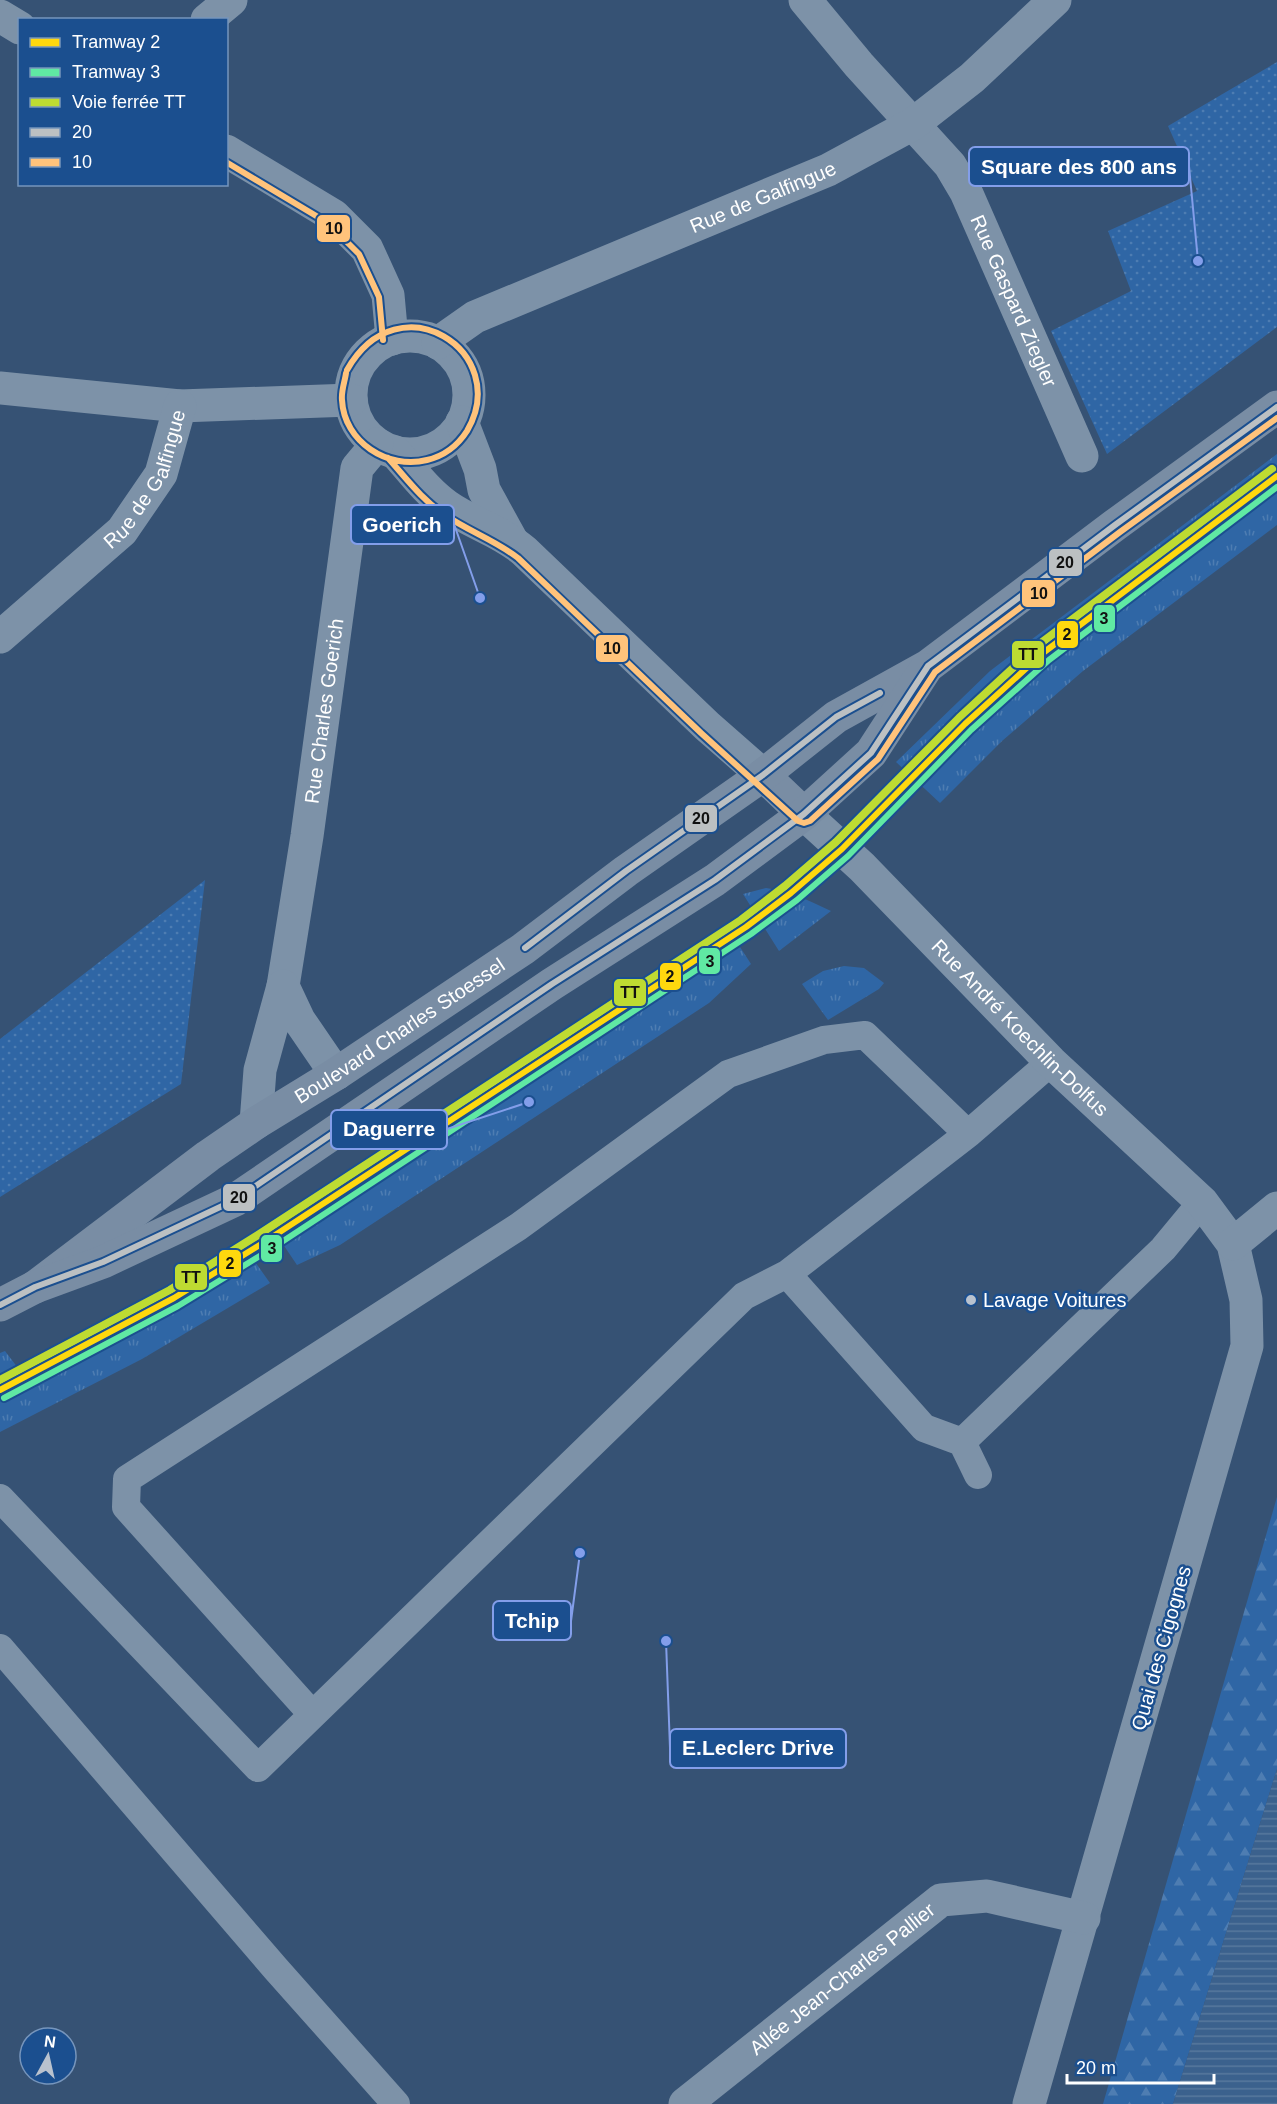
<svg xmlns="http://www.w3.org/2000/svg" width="1277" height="2104" font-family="Arial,sans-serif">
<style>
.grass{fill:url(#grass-tufts)}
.forest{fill:url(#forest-firs)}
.park{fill:url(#park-dots)}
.water{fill:url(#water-rules)}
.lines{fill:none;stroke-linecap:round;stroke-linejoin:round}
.lane{stroke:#7d92a8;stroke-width:28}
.street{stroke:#7d92a8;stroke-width:33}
.secondary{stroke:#798da4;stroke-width:33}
.bus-1-casing{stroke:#1b4f8f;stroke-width:10}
.bus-2-casing{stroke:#1b4f8f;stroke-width:10}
.bus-1{stroke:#bcc0c2;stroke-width:6}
.bus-2{stroke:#ffc37b;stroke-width:6}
.rail-1-casing{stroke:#1b4f8f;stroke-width:12}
.rail-1{stroke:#bedb32;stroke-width:8}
.tram-1-casing{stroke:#1b4f8f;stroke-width:10}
.tram-2-casing{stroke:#1b4f8f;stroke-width:10}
.tram-1{stroke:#ffd80e;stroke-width:6}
.tram-2{stroke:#60e9a3;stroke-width:6}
.poi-dot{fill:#b9c2ce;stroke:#1b4f8f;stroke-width:2}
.labels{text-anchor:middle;stroke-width:5;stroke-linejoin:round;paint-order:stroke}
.street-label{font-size:20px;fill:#fff;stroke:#1b4f8f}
.poi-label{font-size:20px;fill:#fff;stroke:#1b4f8f;text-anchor:start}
.leader{fill:none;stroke:#839eea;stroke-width:2}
.callout-dot{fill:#839eea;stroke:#1b4f8f;stroke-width:2}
.callout{fill:#1b4f8f;stroke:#839eea;stroke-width:2}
.callout-label{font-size:21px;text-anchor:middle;font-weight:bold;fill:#fff}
.line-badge{stroke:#1b4f8f;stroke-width:2}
.pale-badge-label{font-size:16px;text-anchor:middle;font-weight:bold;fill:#111}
</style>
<defs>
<pattern id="grass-tufts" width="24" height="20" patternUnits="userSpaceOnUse" patternTransform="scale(1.5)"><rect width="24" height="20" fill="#2f66a5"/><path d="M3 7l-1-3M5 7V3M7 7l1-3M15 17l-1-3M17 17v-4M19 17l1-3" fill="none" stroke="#4e7db2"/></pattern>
<pattern id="forest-firs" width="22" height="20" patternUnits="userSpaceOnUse" patternTransform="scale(1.5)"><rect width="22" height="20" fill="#2f66a5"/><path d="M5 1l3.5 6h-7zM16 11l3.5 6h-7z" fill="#4e7db2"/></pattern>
<pattern id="park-dots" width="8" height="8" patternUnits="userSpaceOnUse" patternTransform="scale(1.5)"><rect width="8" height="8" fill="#2f66a5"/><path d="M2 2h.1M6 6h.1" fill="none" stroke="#4e7db2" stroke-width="1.8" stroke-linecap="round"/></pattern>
<pattern id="water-rules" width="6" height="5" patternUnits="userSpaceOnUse" patternTransform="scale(1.5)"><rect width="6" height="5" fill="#3b618d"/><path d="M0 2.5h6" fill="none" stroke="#58799e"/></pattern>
</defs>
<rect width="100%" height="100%" fill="#365274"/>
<path class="grass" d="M1277,454V525L1083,671L1002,741L940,803L896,762L990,671Z
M766,888C790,891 809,901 831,911L779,951L743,894Z
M729,930L751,964L709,1003L340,1245L297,1265L272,1228L313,1204Z
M844,966L864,968L884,983L879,989L828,1020L802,984L823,971Z
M241,1242L270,1283L142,1359L0,1432V1353L5,1351L18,1368L145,1300Z"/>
<path class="forest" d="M1277,1497V1769L1173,2104H1103Z"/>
<path class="park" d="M1277,62V327L1107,454L1051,331L1131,291L1108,231L1197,191L1168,126Z
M205,880L181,1084L0,1197V1039Z"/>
<path class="water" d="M1277,1769V2104H1173Z"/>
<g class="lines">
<path class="lane" d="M968,1134L1051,1062
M787,1274L924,1428L962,1442L978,1475
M962,1442L1163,1249L1202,1202
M0,1498L258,1768L744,1296L787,1274L968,1134L865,1035L824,1040L728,1074L518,1227L127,1479L126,1507L312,1714
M0,1648L276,1969L396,2104"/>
<g class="street">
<path id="s1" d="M805,0L859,65L950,165L966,192L1082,456"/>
<path d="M0,16L20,28"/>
<path d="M207,20L231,0"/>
<path d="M226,151L334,216L367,249L388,295L392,339"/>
<circle cx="410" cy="395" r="59"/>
<path id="s2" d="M438,343L475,317L828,170L913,124L972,78L1055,0"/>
<path d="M0,388L180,406L351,400"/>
<path d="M462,422L480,469L484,490L512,541"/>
<path d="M395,452C411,470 427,492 447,506C471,523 501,531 524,551L707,726L763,775"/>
<path id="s3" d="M0,637L122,531L161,474L180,406"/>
<path id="s4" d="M804,814L862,867L1051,1062L1202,1202L1233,1244L1246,1300L1247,1346L1029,2104"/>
<path id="s5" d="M283,986L307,836L357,468L377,444"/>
<path d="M256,1123L260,1070L283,986L299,1020L336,1074"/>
<path d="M1233,1244L1277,1208"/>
<path id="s6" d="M685,2104L941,1900L987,1896L1084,1918"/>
</g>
<g class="secondary">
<path d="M763,775L804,814"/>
<path id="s7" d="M35,1287L208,1156L256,1123L336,1074L523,949L626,871L763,775L836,717L928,666L1115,525L1277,407"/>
<path d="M0,1305L35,1287L103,1262L235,1200L552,984L715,880L804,814L871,753L925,670"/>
</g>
<defs>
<path id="bus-1" d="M525,948L626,871L763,775L836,717L880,693
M0,1305L35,1287L103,1262L235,1200L552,984L715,880L804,814L871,753L928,666L1115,525L1277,407"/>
<path id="bus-2" d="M226,162L328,223L359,254L379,297L383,340
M346,373C345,381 341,391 342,400C344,442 388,470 427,460C444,456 458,445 467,431C513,352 399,278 347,370
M388,458C406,478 422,500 445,515C468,531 495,540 518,558L701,733L798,821L804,823L810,821L878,759L935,672L1120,532L1277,418"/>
</defs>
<use href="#bus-1" class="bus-1-casing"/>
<use href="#bus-2" class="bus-2-casing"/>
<use href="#bus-1" class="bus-1"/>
<use href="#bus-2" class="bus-2"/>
<defs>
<path id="rail-1" d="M0,1380L170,1290L258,1235L741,920L785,886L836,842L959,718L1037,646L1272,469"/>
</defs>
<use href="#rail-1" class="rail-1-casing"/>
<use href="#rail-1" class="rail-1"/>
<defs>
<path id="tram-1" d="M0,1390L174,1298L263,1243L746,927L791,893L842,849L965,724L1043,653L1277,476"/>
<path id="tram-2" d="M4,1398L178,1306L268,1251L751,934L797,900L848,856L971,730L1049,660L1277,487"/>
</defs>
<use href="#tram-1" class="tram-1-casing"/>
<use href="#tram-2" class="tram-2-casing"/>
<use href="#tram-1" class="tram-1"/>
<use href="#tram-2" class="tram-2"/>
</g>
<circle class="poi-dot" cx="971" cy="1300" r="6"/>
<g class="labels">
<g class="street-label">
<text dy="7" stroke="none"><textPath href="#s2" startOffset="357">Rue de Galfingue</textPath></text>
<text dy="7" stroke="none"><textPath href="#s1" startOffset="370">Rue Gaspard Ziegler</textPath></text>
<text dy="7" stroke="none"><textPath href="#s3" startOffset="219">Rue de Galfingue</textPath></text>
<text dy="7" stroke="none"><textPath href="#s5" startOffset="278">Rue Charles Goerich</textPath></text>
<text dy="7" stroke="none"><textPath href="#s4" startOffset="304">Rue André Koechlin-Dolfus</textPath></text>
<text dy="7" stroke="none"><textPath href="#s7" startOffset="446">Boulevard Charles Stoessel</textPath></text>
<text transform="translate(1161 1648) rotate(-74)" y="7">Quai des Cigognes</text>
<text dy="7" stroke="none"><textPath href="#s6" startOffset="201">Allée Jean-Charles Pallier</textPath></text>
</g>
<g class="poi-label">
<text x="983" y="1307">Lavage Voitures</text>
</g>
</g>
<path class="leader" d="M1198 261L1189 166M480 598L454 524M529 1102L447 1129M580 1553L571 1621M666 1641L670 1748"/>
<g class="callout-dot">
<circle cx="1198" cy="261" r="6"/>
<circle cx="480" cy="598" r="6"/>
<circle cx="529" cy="1102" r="6"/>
<circle cx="580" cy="1553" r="6"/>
<circle cx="666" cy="1641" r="6"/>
</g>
<g class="callout">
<rect x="969" y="147" width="220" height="39" rx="6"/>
<rect x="351" y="505" width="103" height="39" rx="6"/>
<rect x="331" y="1110" width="116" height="39" rx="6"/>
<rect x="493" y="1601" width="78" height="39" rx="6"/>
<rect x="670" y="1729" width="176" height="39" rx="6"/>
</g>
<g class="callout-label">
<text x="1079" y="174">Square des 800 ans</text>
<text x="402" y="532">Goerich</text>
<text x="389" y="1136">Daguerre</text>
<text x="532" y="1628">Tchip</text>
<text x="758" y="1755">E.Leclerc Drive</text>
</g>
<g class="line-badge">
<rect x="316" y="214" width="35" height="29" rx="6" fill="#ffc37b"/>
<rect x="1048" y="548" width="35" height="29" rx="6" fill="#bcc0c2"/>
<rect x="1021" y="579" width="35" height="29" rx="6" fill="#ffc37b"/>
<rect x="1093" y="604" width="23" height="29" rx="6" fill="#60e9a3"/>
<rect x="1056" y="620" width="23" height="29" rx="6" fill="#ffd80e"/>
<rect x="595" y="634" width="34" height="29" rx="6" fill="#ffc37b"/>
<rect x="1011" y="640" width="34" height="29" rx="6" fill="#bedb32"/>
<rect x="684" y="804" width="34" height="29" rx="6" fill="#bcc0c2"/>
<rect x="698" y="947" width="23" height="28" rx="6" fill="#60e9a3"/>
<rect x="659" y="962" width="23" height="29" rx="6" fill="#ffd80e"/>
<rect x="613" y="978" width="34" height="29" rx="6" fill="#bedb32"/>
<rect x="222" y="1183" width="34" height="29" rx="6" fill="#bcc0c2"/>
<rect x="260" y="1234" width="23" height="29" rx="6" fill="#60e9a3"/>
<rect x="218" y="1249" width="24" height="29" rx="6" fill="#ffd80e"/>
<rect x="174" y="1263" width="34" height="28" rx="6" fill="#bedb32"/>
</g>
<g class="pale-badge-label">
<text x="334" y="234">10</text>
<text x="1065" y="568">20</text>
<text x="1039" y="599">10</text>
<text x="1104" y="624">3</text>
<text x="1067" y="640">2</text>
<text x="612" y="654">10</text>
<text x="1028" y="660">TT</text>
<text x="701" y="824">20</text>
<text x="710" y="967">3</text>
<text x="670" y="982">2</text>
<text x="630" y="998">TT</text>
<text x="239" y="1203">20</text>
<text x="272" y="1254">3</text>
<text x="230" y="1269">2</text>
<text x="191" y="1283">TT</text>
</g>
<rect x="18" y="18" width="210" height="168" fill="#1b4f8f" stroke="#7695bc" stroke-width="1.5"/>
<rect x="30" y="38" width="30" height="9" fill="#ffd80e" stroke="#7695bc" stroke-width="1.5"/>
<text x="72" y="48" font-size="18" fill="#ffffff">Tramway 2</text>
<rect x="30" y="68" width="30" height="9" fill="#60e9a3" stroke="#7695bc" stroke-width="1.5"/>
<text x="72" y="78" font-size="18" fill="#ffffff">Tramway 3</text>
<rect x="30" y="98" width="30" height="9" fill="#bedb32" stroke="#7695bc" stroke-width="1.5"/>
<text x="72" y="108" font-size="18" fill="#ffffff">Voie ferrée TT</text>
<rect x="30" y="128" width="30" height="9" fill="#bcc0c2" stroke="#7695bc" stroke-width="1.5"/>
<text x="72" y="138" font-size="18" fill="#ffffff">20</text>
<rect x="30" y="158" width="30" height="9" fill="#ffc37b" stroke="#7695bc" stroke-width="1.5"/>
<text x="72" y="168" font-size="18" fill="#ffffff">10</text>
<g transform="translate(48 2056) rotate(8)"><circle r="28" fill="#1b4f8f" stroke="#7695bc" stroke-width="1.5"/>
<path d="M0-4.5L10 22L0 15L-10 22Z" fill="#b9c2ce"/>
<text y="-9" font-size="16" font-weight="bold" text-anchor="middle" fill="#ffffff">N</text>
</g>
<path d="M1067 2074v9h147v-9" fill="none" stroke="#ffffff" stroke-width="3"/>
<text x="1076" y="2074" font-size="18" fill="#ffffff" stroke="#1b4f8f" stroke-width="4.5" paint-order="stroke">20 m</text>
</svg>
